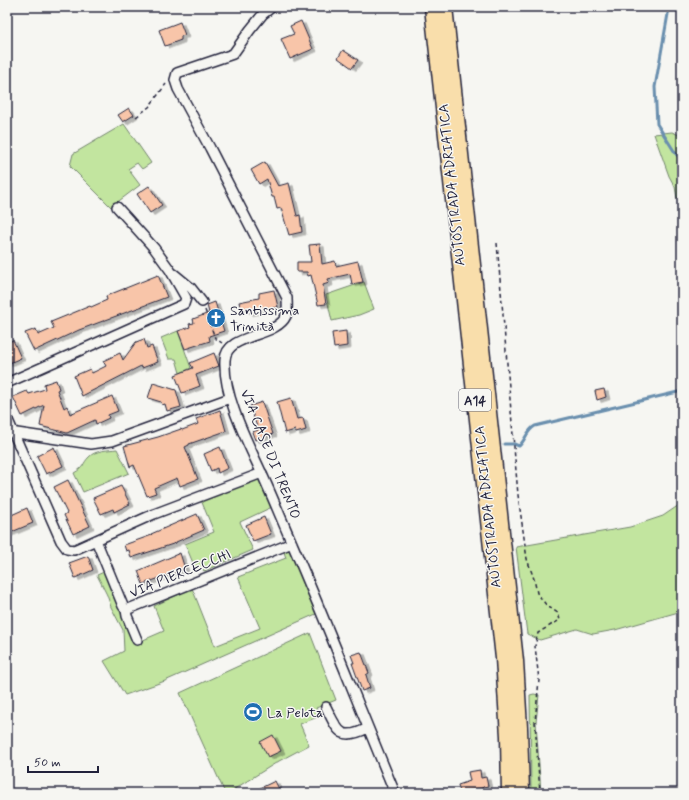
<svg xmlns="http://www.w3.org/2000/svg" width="689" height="800" font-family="Mynerve,sans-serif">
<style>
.green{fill:#c2e59f;stroke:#72846d}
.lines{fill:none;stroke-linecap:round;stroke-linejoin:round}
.stream{stroke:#6a8fae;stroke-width:3}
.building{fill:#f8c5a9;stroke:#22223b;filter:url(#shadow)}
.minor-casing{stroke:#22223b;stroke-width:12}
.highway-casing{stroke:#22223b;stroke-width:17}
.path{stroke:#22223b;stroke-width:1.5;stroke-dasharray:4 3;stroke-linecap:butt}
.minor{stroke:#f6f6f2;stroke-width:9}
.highway{stroke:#f9deab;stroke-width:14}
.labels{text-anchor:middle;stroke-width:3;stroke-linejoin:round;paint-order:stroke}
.shield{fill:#f6f6f2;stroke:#626272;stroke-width:1}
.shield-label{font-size:13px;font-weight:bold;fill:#22223b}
.street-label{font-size:14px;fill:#22223b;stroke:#f6f6f2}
.poi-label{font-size:14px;fill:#22223b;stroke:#f6f6f2;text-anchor:start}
</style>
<defs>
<filter id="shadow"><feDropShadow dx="4" dy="2.5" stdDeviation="0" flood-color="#0004"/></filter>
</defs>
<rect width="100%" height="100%" fill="#f6f6f2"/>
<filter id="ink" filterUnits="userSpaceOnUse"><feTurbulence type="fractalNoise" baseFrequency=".025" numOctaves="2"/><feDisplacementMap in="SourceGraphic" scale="8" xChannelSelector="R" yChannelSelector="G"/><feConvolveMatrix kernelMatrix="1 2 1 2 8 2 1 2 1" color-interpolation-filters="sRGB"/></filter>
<g filter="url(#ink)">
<path class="green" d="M124,124L151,163L142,169L137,163L128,169L140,185L111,207L70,166L73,154Z
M672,132L682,136V196L677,198L675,187L669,176L654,134Z
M364,282L374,309L359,315L332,321L326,295Z
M178,331L191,368L180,373L176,359H169L161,338Z
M117,449L129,473L83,492L74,473C85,467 82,464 89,457C95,450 109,450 117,449Z
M258,477L272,507L240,522L253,550L204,571L202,568L196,570L185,544L214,532L201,500Z
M682,503V611L615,630L593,634L577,629L540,640L527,634L516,547L630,527L663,516Z
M291,548L316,614L165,681L125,695L104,661L124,651L123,630L111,607L107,595L97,575L104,572L134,644L164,631L154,606L192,588L215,646L260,628L238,577L286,558L284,552Z
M310,633L336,700L316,708L320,716L300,724L309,745L279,761L228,793H225L180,693Z
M534,694L539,695L536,722L541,793H531L530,695Z"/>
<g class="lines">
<path class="stream" d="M668,7V14L655,87L657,124L676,154L682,159
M504,444H513
M514,444L519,446C526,440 526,431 535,426L682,391"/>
</g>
<path class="building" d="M301,21L313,49L290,59L281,39L294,34L290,26Z
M180,22L185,35L181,36V40L165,46L159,30Z
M343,50L358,60L352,68L338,58Z
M129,108L134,115L123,122L118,115Z
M265,162L278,186L289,183L297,216L300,215L302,232L289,235L281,208L277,209L274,197H272L267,179L259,184L251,170Z
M149,186L162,205L150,213L137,194Z
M320,244L322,264L335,261L336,266L358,261L363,282L352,284L350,274L328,279L329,283L323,285L326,304L318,305L311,275L308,276L307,272H297V262H311L309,245Z
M158,275L167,297L79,330L34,351L25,333L36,329L38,335L54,328L51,322L90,306L91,307L107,300L106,296Z
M274,290L278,307L249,313L248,309L241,310L239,302L259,298V293Z
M215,302L224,331L209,336L210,341L185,349L178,331L190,327L189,324L194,323L193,319L209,313L207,305Z
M346,331L347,346L334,348L332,333Z
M144,339L147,348L152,346L158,362L142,368L141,366L82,396L74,376L90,369L92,373L106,366L103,361L120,353L123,360L136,342Z
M13,340L21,358L7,364V343Z
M214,353L219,366L196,375L200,386L182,393L175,375L193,368L190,363Z
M56,380L59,389L57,390L64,408L67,406L70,414L112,396L118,411L108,415L109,418L96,424L95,420L67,433L40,426L44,405L22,416L13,397L27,391L29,394L45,389L44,384Z
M153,383L176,390L181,407L167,411L165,404L162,405L161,402L148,398Z
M604,389L606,397L597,400L595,391Z
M291,398L297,419L303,418L306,430L296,433L295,430L285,433L277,402Z
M262,402L273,434L255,440L252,432L258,430L250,406Z
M220,410L226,431L189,444V445L185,447L198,479L180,486L177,478L154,488L156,493L147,496L134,465L130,467L124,446L158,437L181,429L182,430L198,424L196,419Z
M54,447L63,466L46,474L37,456Z
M220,447L228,468L218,473L217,468L211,471L204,454Z
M68,480L90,526L73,534L64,515L67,513L54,487Z
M121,486L130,504L114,512L113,509L101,514L93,498Z
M27,508L33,523L7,534V517Z
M197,514L204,530L176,542V543L131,558L129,550L126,551L124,545L152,535L151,534Z
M264,517L271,534L253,541L246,525Z
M180,553L185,569L143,584L138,571Z
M88,556L93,570L75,578L69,563Z
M361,652L369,673L366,675L370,688L362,691L352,663H354L351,655Z
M273,735L281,751L268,757L260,742Z
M480,770L481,778L486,777L488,786L483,787V788L460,792L458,785L470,781L468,772Z
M275,781L281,793H250Z"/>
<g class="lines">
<defs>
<path id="minor" d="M272,7L263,14L250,30L233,54L177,73L175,80L178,89L210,148L287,298C287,303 288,310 286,316C276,338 226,333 225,360C223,396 247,441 262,474C272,496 281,518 291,541C327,624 360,709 395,793
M174,274L191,288L202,302
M7,383L184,304L186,298L170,270L154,248L117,207
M7,418L61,541L67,549L74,550L154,514L262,473
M10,432L91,444L112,441L230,398
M96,540L123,606L126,610L292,543
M126,610L127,616L137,640
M326,707C338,731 340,742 368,728"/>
<path id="highway" d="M432,7L503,658L508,736L509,793
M445,7L516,661L520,728L522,793"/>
</defs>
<use href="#minor" class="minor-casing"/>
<use href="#highway" class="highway-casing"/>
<path class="path" d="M136,117L149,107L166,84
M497,243L518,495L527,559L534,579L537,593L547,606L558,613L560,620L551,625L538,633L535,646L539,680L535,722L540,793
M205,310L215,338L222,343"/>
<use href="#minor" class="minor"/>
<use href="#highway" class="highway"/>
</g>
</g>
<defs>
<symbol id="church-disc" viewBox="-11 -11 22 22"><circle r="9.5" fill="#1f6fb2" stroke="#f6f6f2"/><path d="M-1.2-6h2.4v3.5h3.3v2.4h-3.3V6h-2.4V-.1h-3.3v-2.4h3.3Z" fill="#fff"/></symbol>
<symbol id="stadium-disc" viewBox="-11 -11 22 22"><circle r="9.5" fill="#1f6fb2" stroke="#f6f6f2"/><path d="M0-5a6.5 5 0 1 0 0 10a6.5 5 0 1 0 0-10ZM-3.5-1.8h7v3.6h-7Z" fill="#fff"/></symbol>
</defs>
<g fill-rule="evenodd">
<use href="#church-disc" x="205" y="307" width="22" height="22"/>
<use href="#stadium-disc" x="242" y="701" width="22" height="22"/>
</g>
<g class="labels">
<rect class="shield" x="459" y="389" width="32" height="22" rx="3"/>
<g class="shield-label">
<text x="475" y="405">A14</text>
</g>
<g class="street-label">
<text transform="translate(451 185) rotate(-96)" y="5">AUTOSTRADA ADRIATICA</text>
<text transform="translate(271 454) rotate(68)" y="5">VIA CASE DI TRENTO</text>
<text transform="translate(487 507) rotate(-96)" y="5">AUTOSTRADA ADRIATICA</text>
<text transform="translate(180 573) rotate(-22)" y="5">VIA PIERCECCHI</text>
</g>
<g class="poi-label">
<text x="230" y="315">Santissima<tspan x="230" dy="16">Trinità</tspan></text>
<text x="267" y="717">La Pelota</text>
</g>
</g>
<rect width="689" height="800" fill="none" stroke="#f6f6f2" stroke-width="24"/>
<rect x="12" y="12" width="665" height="776" fill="none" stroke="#22223b" stroke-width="1.5" filter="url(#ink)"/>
<path d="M28 766v6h70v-6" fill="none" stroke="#22223b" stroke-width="2"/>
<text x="34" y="766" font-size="12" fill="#22223b" stroke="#f6f6f2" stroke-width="3" paint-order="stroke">50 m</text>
</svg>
